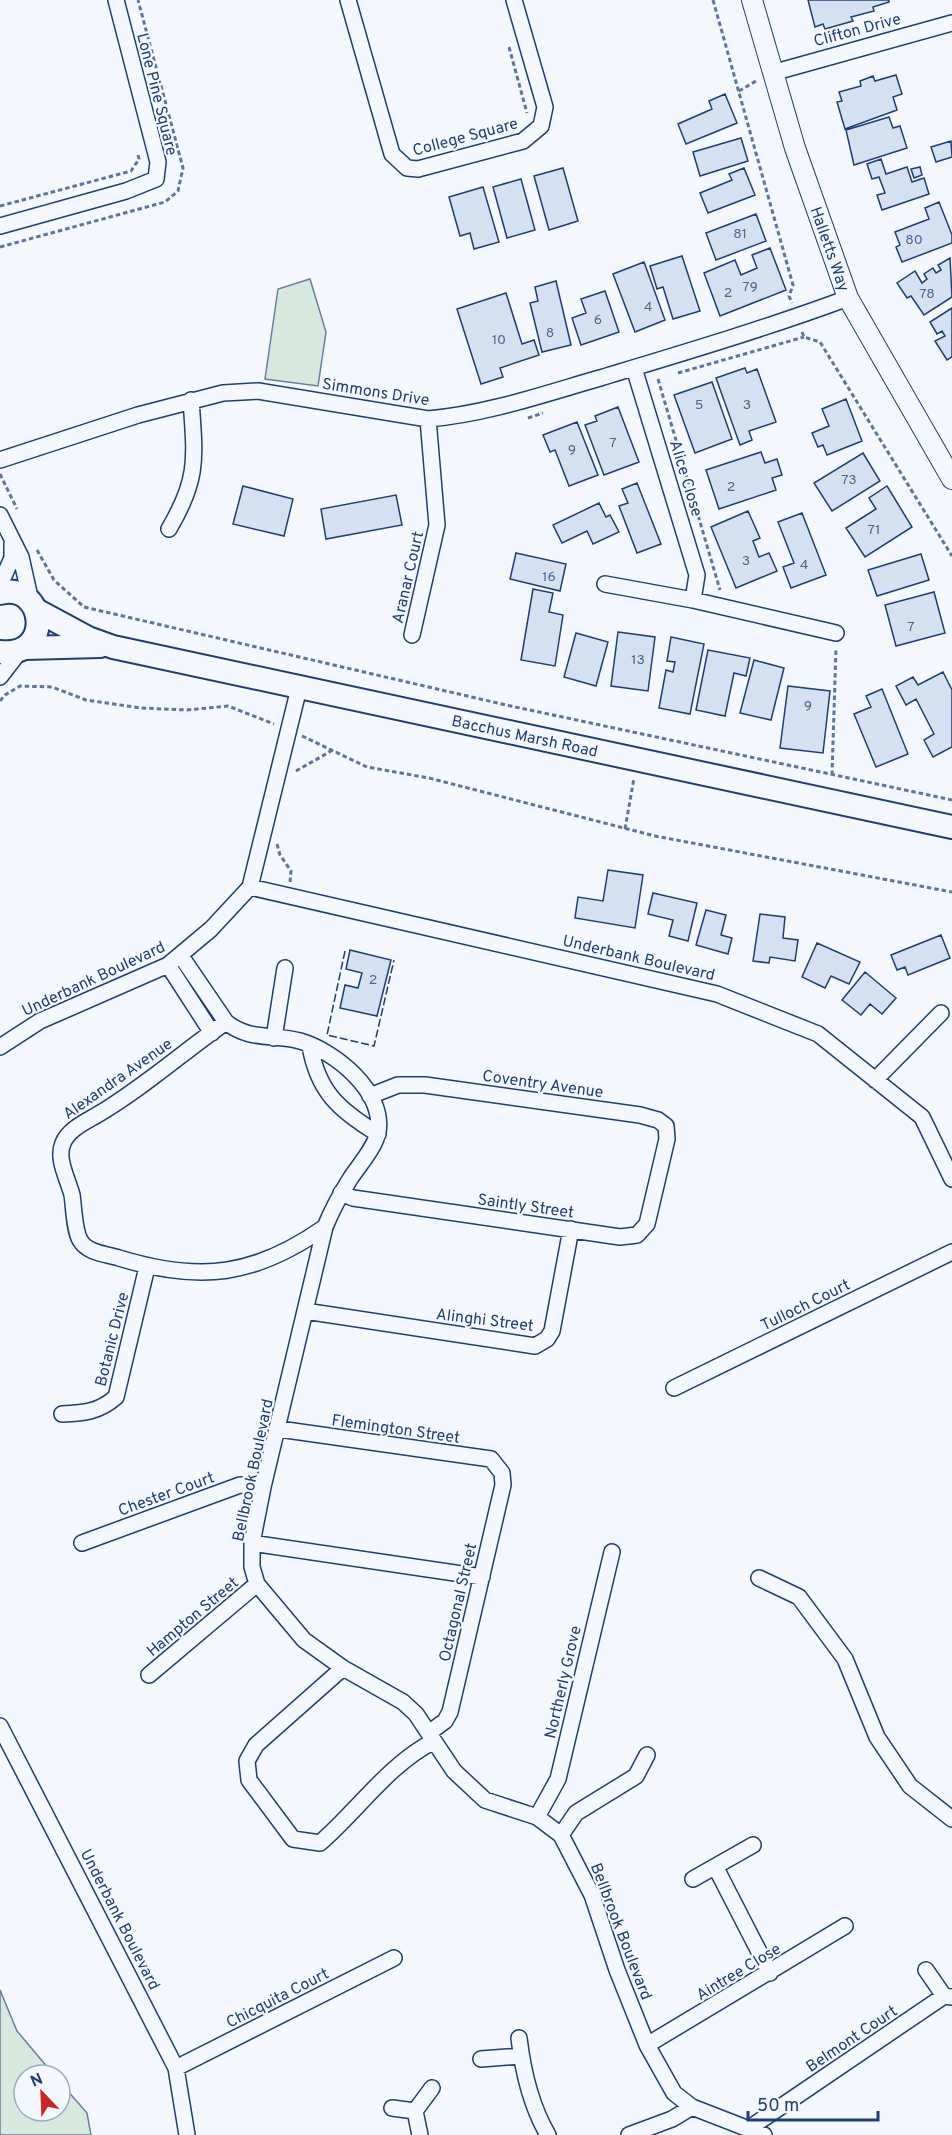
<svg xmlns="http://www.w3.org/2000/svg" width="952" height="2135" font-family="Overpass,sans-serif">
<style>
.green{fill:#d7e8df;stroke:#687fa3;stroke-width:1.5}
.building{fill:#d5e0f0;stroke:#1d3f73;stroke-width:1.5}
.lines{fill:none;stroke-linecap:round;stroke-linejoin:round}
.minor-casing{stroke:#1d3f73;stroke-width:18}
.tertiary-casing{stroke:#1d3f73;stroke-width:22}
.secondary-casing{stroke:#1d3f73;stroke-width:26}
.path{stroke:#5e769c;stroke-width:3;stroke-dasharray:4.5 3;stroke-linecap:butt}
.minor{stroke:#f4f7fb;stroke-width:15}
.tertiary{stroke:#f4f7fb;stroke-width:20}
.secondary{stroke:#f4f7fb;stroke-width:22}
.fence{stroke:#1d3f73;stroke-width:1.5;stroke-dasharray:8 3;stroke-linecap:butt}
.labels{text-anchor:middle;stroke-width:4.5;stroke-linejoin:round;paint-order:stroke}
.number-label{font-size:14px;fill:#4b6792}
.street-label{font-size:16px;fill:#1d3f73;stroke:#f4f7fb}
</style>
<rect width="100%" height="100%" fill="#f4f7fb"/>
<path class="green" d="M310,279L326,332L318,386L265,379L278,289Z
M0,1990L17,2031L54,2075H24V2111H60V2082L87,2113L91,2135H0Z"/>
<path class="building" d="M808,0H889V2L873,7L874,11L851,17L853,21L825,29L823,24L815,27Z
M896,75L902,94L893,97L897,110L845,129L837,102L842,101L839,92L861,86L860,81L873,76L875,81Z
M725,94L737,123L686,144L678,124L712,109L709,101Z
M889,117L893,128L900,126L907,148L854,165L846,130Z
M741,138L748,161L700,176L693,152Z
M951,141L952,157L936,162L931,147Z
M881,159L886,174L907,167L912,182L924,178L929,194L882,210L877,195L885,193L879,177L872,179L867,164Z
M920,167L922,175L914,178L911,169Z
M563,168L578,221L549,230L534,176Z
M744,168L755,195L708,213L700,193L732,180L729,174Z
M521,179L535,230L507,238L493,187Z
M483,187L499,242L474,249L470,233L460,236L449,197Z
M939,202L952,235V243L902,262L896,247L900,245L895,232L929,219L925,208Z
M756,214L766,241L716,260L706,233Z
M770,248L786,290L720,316L704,273L735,260L741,275L757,268L752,255Z
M682,256L700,311L673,319L663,287L657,289L650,266Z
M950,258L952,297L924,315L911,296L907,298L897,283L915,271L922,283L927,279L924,274L933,268L936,273L941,270L938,265Z
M644,262L665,320L635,332L613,274Z
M556,281L571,345L542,352L530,303L538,301L535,287Z
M605,291L619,332L581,345L572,318L586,313L581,299Z
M506,293L522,344L534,340L539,355L500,368L503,377L481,384L457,309Z
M952,308V357L947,360L935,341L945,336L942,331L937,334L930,322Z
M745,368L747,373L757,369L776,422L749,431L752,440L740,445L716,378Z
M712,382L732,439L695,453L674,395Z
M846,399L862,441L827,455L823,445L818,447L812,433L829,426L822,409Z
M618,407L639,462L604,475L585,425L597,421L595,416Z
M577,422L598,475L569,486L555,450L550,452L543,435Z
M761,452L765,463L777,459L782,475L772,478L776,490L719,509L706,470Z
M863,453L880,481L832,511L814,483Z
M637,483L661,544L637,553L619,506L628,503L622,489Z
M243,486L293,499L284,536L233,524Z
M887,486L912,527L865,557L846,528L876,509L869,498Z
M396,495L402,525L326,539L321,509Z
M599,503L606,517L610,515L619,532L593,544L587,531L562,543L553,525Z
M748,511L760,538L753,541L759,557L769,553L777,571L736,588L711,527Z
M802,513L826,575L791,588L783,567L794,563L778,522Z
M516,553L566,564L560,591L510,579Z
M921,554L929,580L877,596L868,570Z
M533,589L553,593L549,612L563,615L555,666L521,660Z
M934,592L945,633L896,646L885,605Z
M618,632L655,637L648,691L611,686Z
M576,633L608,642L596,686L564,677Z
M671,637L704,644L690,714L659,708L666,670L673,672L675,662L667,661Z
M708,650L750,658L746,676L734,673L725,716L696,710Z
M754,660L784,668L771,720L740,713Z
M943,672L952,690V747L933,757L924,740L934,734L916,699L906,705L896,686L913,677L918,685Z
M788,686L830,691L823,753L780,748Z
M882,689L908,754L876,767L854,714L871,707L866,696Z
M608,870L643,875L635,928L575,918L578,897L603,901Z
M653,893L697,903L688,941L669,936L673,920L648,914Z
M706,910L726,915L721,935L732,938L728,954L696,945Z
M760,914L785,917L783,938L798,940L795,961L770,957L769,963L753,961Z
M941,935L950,958L908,975L905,967L897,970L891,955Z
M817,943L860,962L849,984L831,976L825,988L802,977Z
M350,950L391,960L377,1016L340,1008L345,985L358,988L362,973L346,969Z
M865,972L896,998L882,1014L870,1004L861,1015L842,1000Z"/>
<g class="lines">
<defs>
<path id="minor" d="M348,0L392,154L407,168L418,169L523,141L541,126L545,107L514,0
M772,73L952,23
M0,226L126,191L156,179L158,162L116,0
M634,368L697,575L693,600
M0,460L138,415L223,393L258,391L428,419C487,414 544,394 600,378C683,353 767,328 848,298
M0,515L21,557L31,602
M169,529C199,478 195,458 191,400
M605,584L693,600L836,633
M0,585L12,558V543
M412,635L437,525L428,419
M0,677L20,651
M250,887L717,994L818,1034L922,1117L952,1179
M181,956L226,1022C249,1041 274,1034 300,1041C335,1051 385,1092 378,1132C375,1148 359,1165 350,1179C340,1195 332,1210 325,1227L263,1487L252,1543V1567L257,1584L304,1640L343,1668L403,1702L416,1714L454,1771L485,1800L537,1817L561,1835L592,1895L617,1970L647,2045L674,2093L692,2107L764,2135
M168,965L212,1033
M226,1022C183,1052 143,1088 97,1115C85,1122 69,1129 63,1143C56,1159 68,1179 72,1195C74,1208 74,1229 80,1240C87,1253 106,1254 119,1258C201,1283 255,1276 325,1227
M274,1038L285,968
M310,1046C318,1092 339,1110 378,1134
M0,1047L40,1021L168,965L211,929L250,887L299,688
M875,1080L941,1013
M341,1193L353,1198L620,1237L637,1235L647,1224L667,1139L666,1126L658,1120L640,1115L425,1085H398L370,1096
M305,1311L535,1346L547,1339L552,1331L571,1229
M674,1388L952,1252
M62,1414C84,1413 99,1412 116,1397L147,1267
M279,1429L491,1459L502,1473L503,1485L450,1712L445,1721L430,1732
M82,1543L240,1485L263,1487
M252,1543L482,1577
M759,1578L799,1597L845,1659L877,1737L910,1786L952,1819
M343,1668L256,1745L247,1761L249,1780L293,1839L320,1843C359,1809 388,1765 434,1741
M149,1675L257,1584
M0,1726L176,2068L187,2135
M537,1817L558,1779L612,1552
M561,1835L576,1813L636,1776L647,1755
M716,1868L770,1973
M693,1879L753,1845
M926,1970L944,1996L952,1997
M519,2038C523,2072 531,2106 548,2135
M647,2045L845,1926
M481,2059L521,2056
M176,2068L394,1958
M392,2108L415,2111
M748,2129L944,1996
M420,2135L415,2111L432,2088
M629,2135L672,2119L692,2107"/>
<g id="tertiary">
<path id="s1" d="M752,0L795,148L848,298L952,479"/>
</g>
<g id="secondary">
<path d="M0,593C45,581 55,658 0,652"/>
<path id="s2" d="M36,610L88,638L113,647L952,827"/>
<path d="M25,648L100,646"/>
</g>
</defs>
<use href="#minor" class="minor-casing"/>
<use href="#tertiary" class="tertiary-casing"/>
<use href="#secondary" class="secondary-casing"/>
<path class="path" d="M713,0L793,285L789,296L792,303
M509,47L527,113
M739,91L756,81
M0,206L131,171L139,159L138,155
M0,247L165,202L178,191L183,168L138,0
M802,332L804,337L820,342L952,556
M678,373L804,337
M658,379L720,590
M528,418L543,413
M0,474L17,509
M37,550L54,580L84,607L506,705L952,800
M0,701L5,695L20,686L52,687L86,700L141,708L187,710L228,706L274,724
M302,736L367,767L429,778L655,836L952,892
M296,771L331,751
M832,775L836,648
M625,829L634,778
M277,844L280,855L291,871L290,882"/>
<use href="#minor" class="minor"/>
<use href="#tertiary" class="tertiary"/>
<use href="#secondary" class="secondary"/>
<path class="fence" d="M345,951L327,1035L374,1046L394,960"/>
</g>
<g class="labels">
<g class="number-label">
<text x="740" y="238">81</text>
<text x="914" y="244">80</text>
<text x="750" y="291">79</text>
<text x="728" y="297">2</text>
<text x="927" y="298">78</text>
<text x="648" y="311">4</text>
<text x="598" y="324">6</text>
<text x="550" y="337">8</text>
<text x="499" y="344">10</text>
<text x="699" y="409">5</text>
<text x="747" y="409">3</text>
<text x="613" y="447">7</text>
<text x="572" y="454">9</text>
<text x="849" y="484">73</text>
<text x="731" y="491">2</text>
<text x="874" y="534">71</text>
<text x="746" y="565">3</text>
<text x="804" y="569">4</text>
<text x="549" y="581">16</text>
<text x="911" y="631">7</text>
<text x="638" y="664">13</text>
<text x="808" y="710">9</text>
<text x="373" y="984">2</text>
</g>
<g class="street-label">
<text transform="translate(857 29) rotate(-15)" y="6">Clifton Drive</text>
<text transform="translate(158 94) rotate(76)" y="6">Lone Pine Square</text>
<text transform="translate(465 136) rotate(-15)" y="6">College Square</text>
<text dy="6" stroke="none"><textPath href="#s1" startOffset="261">Halletts Way</textPath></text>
<text transform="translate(376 391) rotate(9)" y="6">Simmons Drive</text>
<text transform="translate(687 478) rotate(73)" y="6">Alice Close</text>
<text transform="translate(407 577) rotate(-77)" y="6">Aranar Court</text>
<text dy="6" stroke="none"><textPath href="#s2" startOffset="507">Bacchus Marsh Road</textPath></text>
<text transform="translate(639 957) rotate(13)" y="6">Underbank Boulevard</text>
<text transform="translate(93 978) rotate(-25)" y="6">Underbank Boulevard</text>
<text transform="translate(117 1078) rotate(-35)" y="6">Alexandra Avenue</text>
<text transform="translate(543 1083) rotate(8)" y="6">Coventry Avenue</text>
<text transform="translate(526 1205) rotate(8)" y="6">Saintly Street</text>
<text transform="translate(805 1304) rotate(-26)" y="6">Tulloch Court</text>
<text transform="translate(485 1319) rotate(7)" y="6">Alinghi Street</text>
<text transform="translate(111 1339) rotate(-76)" y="6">Botanic Drive</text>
<text transform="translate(396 1428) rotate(8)" y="6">Flemington Street</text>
<text transform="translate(252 1470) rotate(-78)" y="6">Bellbrook Boulevard</text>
<text transform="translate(166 1493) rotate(-20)" y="6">Chester Court</text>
<text transform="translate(457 1602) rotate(-77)" y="6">Octagonal Street</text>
<text transform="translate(192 1616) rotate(-40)" y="6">Hampton Street</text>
<text transform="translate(562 1682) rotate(-77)" y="6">Northerly Grove</text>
<text transform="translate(121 1919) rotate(63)" y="6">Underbank Boulevard</text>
<text transform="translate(622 1931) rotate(69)" y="6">Bellbrook Boulevard</text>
<text transform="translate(738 1971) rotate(-31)" y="6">Aintree Close</text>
<text transform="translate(277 1997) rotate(-27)" y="6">Chicquita Court</text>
<text transform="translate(851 2038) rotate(-34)" y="6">Belmont Court</text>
</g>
</g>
<g transform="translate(42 2093) rotate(337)"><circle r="28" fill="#f4f7fb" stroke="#9eadc5" stroke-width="1.5"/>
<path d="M0-4.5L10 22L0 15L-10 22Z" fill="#c62828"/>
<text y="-9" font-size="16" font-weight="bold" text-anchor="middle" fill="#1d3f73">N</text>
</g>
<path d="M748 2111v9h130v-9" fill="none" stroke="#1d3f73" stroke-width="3"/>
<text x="757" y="2111" font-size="18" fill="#1d3f73" stroke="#f4f7fb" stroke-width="4.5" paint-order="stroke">50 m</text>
</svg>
